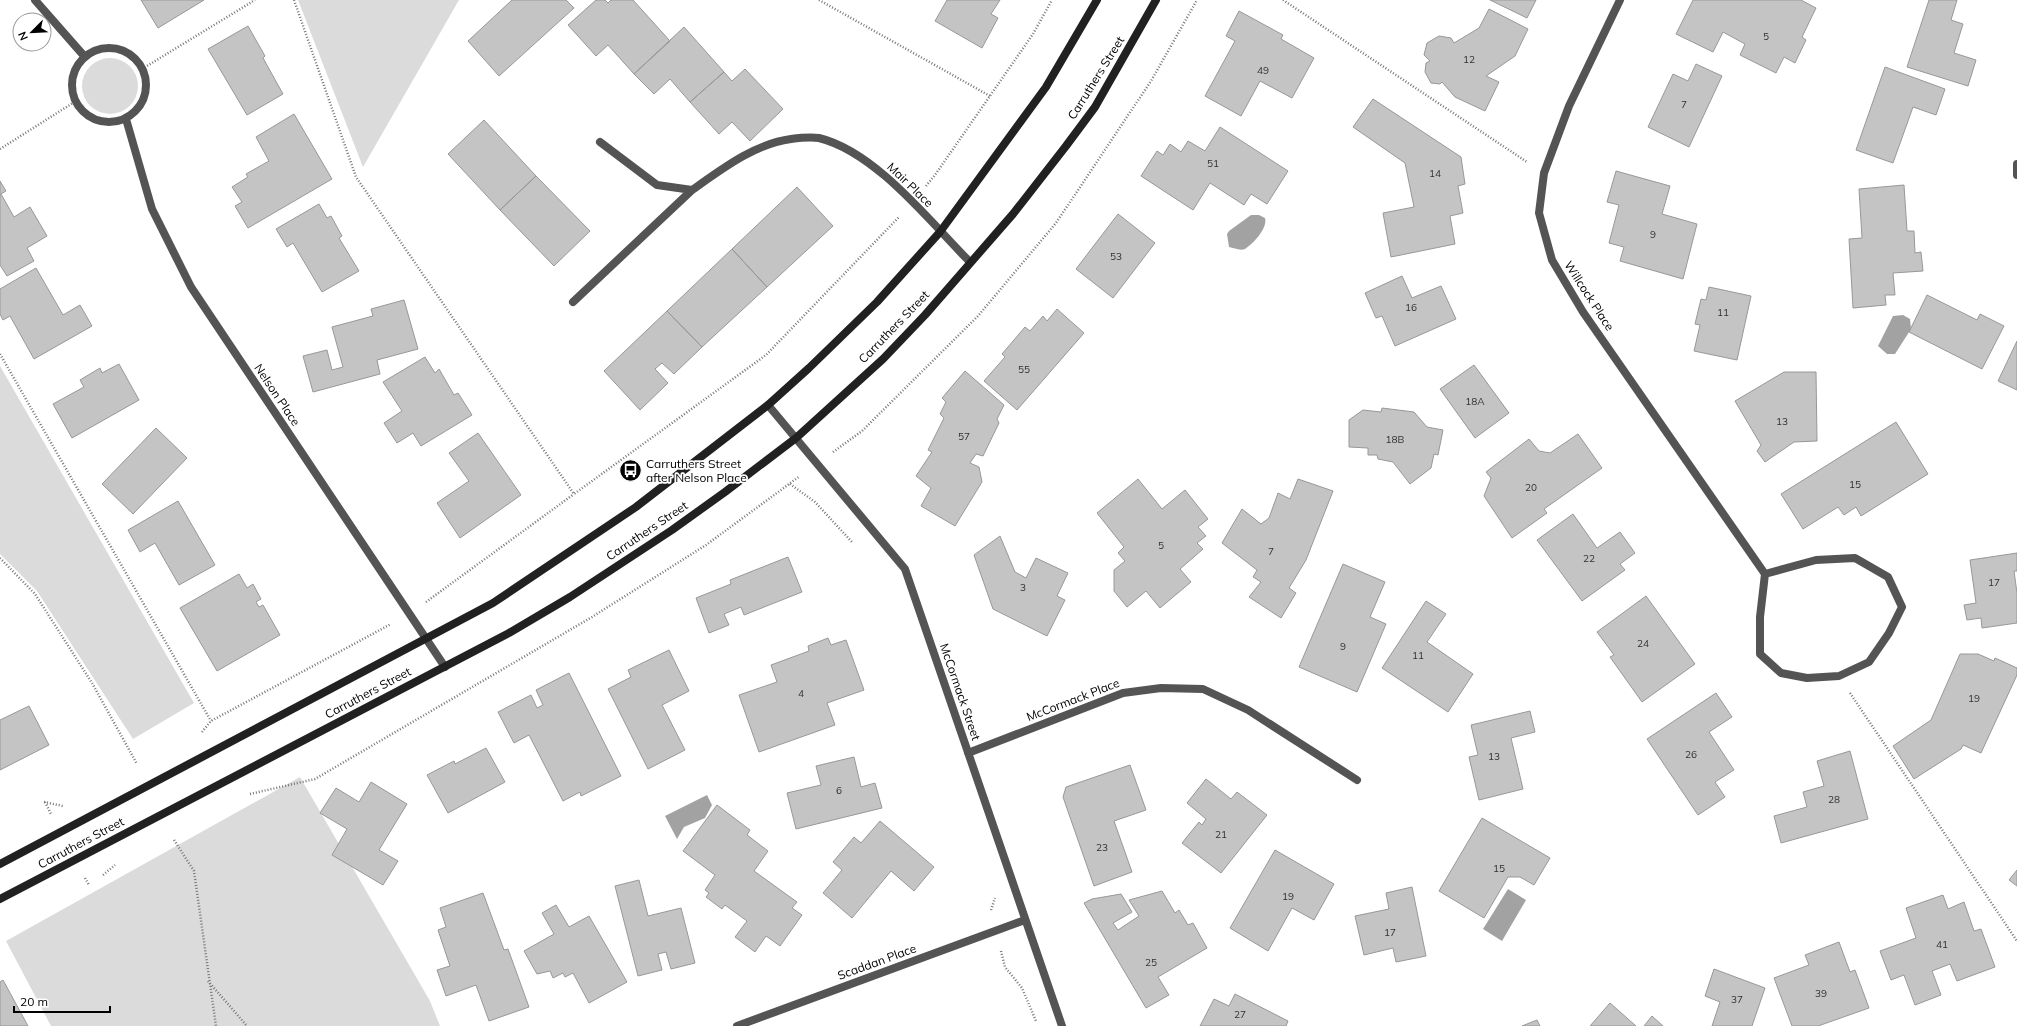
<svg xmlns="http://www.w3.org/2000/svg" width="2017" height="1026" font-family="Mulish,sans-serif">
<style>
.green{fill:#dbdbdb}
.water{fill:#a2a2a2}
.building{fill:#c4c4c4;stroke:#989898}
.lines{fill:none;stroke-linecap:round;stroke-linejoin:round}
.path{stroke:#767676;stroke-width:2.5;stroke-dasharray:1 2;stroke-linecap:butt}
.minor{stroke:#545454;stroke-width:8}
.secondary{stroke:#212121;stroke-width:8}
.labels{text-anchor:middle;stroke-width:3.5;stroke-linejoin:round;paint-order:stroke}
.number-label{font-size:10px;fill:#313131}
.street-label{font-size:12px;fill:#000;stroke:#fff}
.poi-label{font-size:12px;fill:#000;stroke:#fff;text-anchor:start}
</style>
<rect width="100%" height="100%" fill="#fff"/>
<path class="green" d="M298,0H459L363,167Z
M82 86a28 28 0 1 1 56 0a28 28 0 1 1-56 0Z
M0,366L194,703L133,739L37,591L0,554Z
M300,777L430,1001L440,1026H51L6,941Z"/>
<path class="water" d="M1251,215H1259L1265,218C1268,228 1253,244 1245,249C1240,251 1234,248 1229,247L1227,234L1229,231Z
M1903,315L1910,319L1911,329L1895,354H1887L1878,346L1893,316Z
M707,795L712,805L705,818L684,827L677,839L665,816Z
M1508,889L1526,900L1502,941L1483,929Z"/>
<path class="building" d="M141,0H204L158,28Z
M512,0H566L574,8L499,76L468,41Z
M596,0H605L608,3L611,0H633L670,41L634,74L608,45L596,56L568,25Z
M947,0H1000L991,14L998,18L982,48L935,21Z
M1490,0H1536L1527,18Z
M1693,0H1801L1816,8L1802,37L1806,40L1795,63L1784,57L1776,73L1740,55L1745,44L1723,32L1713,52L1676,34Z
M1929,0H1957L1951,20L1963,24L1954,53L1976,60L1968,86L1907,67Z
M1489,9L1528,29L1515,56L1486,76L1499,82L1485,111L1455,97L1442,82L1440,84L1431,83L1425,72L1426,63L1430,61L1424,55L1427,43L1439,36L1451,38L1454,43L1479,28Z
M1239,11L1283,35L1281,39L1314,58L1292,98L1260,81L1241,116L1205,96L1235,41L1226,36Z
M248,26L265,56L263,58L283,94L247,115L208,49Z
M684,27L724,72L690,102L670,79L654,94L634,74Z
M1696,64L1722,76L1689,147L1648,127L1673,74L1688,81Z
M1885,67L1945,89L1936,115L1913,107L1893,163L1856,150Z
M745,69L783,109L750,141L732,122L719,134L690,102L724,72L732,81Z
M1373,99L1461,157L1465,184L1458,186L1463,213L1450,216L1455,244L1391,257L1383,213L1414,207L1405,163L1353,127Z
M294,114L332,179L248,228L235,206L242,202L232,187L248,177L246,174L269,161L256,137Z
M484,120L536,176L500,210L448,154Z
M1220,127L1288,171L1267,204L1251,194L1244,205L1210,183L1193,210L1141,176L1157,151L1163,155L1170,144L1181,152L1188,141L1205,151Z
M1616,171L1670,186L1662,214L1697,224L1683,279L1620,261L1624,247L1609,243L1619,205L1607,202Z
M536,176L590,231L554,266L500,210Z
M0,181L6,191L1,194L14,217L30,207L47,236L27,248L34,261L7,276L0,265Z
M1904,185L1907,231H1914L1915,253L1921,252L1923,271L1893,273L1895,295H1885L1886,305L1853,308L1849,239L1862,238L1859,189Z
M797,187L833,226L767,287L732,249Z
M319,204L327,218L331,216L342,236L339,238L359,271L322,292L293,243L287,247L276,229Z
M1118,214L1155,243L1113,298L1076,269Z
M732,249L767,287L702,347L667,311Z
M36,268L63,315L80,305L92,326L34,359L10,316L3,320L0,314V289Z
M1402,276L1412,298L1441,286L1456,319L1395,346L1382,316L1376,318L1365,293Z
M1709,287L1751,296L1737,360L1694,351L1700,325L1695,324L1701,299L1706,300Z
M1927,295L1977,320L1980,314L2004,326L1982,369L1909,332Z
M404,300L418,349L377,360L380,374L313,392L303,356L327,350L332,370L343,367L332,327L373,316L371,309Z
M1057,309L1084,333L1017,410L984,381L1005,357L1002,354L1025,327L1030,331L1043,316L1047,321Z
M667,311L702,347L674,374L662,363L655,369L668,383L640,410L604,371Z
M2017,341V390L1998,381Z
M425,357L435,373L439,369L454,395L458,393L472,415L421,446L413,433L397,443L384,423L402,411L383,382Z
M119,364L139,400L72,438L53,404L84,387L80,380L100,368L102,373Z
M1474,365L1509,413L1475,438L1440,389Z
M965,371L1004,405L997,419L999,423L983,456L976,454L970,463L979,467L982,482L955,526L921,506L931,488L916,476L932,452L928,450L944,418L940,414L946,402L942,398Z
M1784,372H1816L1817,441L1794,442L1765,462L1757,451L1761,445L1735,401Z
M1382,408L1414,412L1427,427L1443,430L1438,455L1434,454L1431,468L1410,484L1393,462L1378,459L1377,455H1368V448L1349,447V420L1363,410L1381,412Z
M1896,422L1928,474L1861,516L1856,507L1844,515L1838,507L1803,529L1781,494Z
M156,428L187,458L133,514L102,484Z
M478,433L521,495L460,538L437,503L469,481L449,453Z
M1578,434L1602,468L1544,509L1547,513L1512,538L1484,496L1491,478L1486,472L1529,439L1539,451L1550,453Z
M1138,479L1162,509L1185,490L1208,519L1198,527L1206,536L1197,543L1203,549L1180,569L1191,582L1160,608L1146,591L1127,607L1114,591V570L1125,561L1118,553L1124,547L1097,513Z
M1298,479L1333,491L1306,560L1289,588L1296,593L1281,618L1249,597L1261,582L1253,577L1257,570L1222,543L1242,509L1261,524L1269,518L1278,493L1290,499Z
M178,501L215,565L179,585L155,543L140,552L128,530Z
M1573,514L1597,548L1620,532L1635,553L1620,564L1625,570L1582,601L1537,540Z
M1000,536L1015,572L1026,578L1036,558L1068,573L1057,596L1065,600L1047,636L993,609L974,555Z
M2017,553V571H2014L2017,593V623L1982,628L1981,618L1967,620L1964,605L1976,603L1970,560Z
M788,557L802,592L744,615L741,607L724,614L729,625L709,633L696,598L731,584L730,580Z
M1343,564L1385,582L1370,617L1386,624L1357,692L1299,667Z
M239,574L247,588L253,584L261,599L256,602L259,607L263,605L280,635L217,671L180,608Z
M1646,596L1695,664L1642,702L1610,657L1614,655L1597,632Z
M1426,601L1446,614L1427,642L1473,674L1448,712L1382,668Z
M828,638L831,645L846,640L864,690L827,703L835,725L759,752L739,695L777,682L771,665L809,651L808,646Z
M669,650L689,691L662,705L685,750L648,769L608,689L631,677L628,670Z
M1960,654H1978L1994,661L1995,658L2017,668V675L1981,753L1963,745L1961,749L1914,779L1893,746L1931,720Z
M569,673L621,776L581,796L580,792L563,801L529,735L514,743L498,712L531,695L537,708L543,705L536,690Z
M1716,693L1732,717L1709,732L1734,770L1715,782L1725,797L1698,815L1647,739Z
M29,706L49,745L0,770V720Z
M1530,711L1535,732L1511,738L1523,789L1479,800L1469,757L1478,755L1471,725Z
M486,748L505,782L448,813L427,775L454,761L455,764Z
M1850,751L1868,819L1781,843L1774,816L1807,807L1803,792L1824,786L1817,761Z
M854,757L861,787L875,783L882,808L796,829L787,793L821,785L816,766Z
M1130,765L1146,810L1114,821L1132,872L1094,886L1063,797L1066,787Z
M1206,779L1231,799L1237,792L1267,815L1221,873L1182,843L1199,822L1202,825L1206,819L1187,803Z
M371,782L407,804L379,850L398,861L383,885L332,855L347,829L320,813L336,788L359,802Z
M717,805L750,830L747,835L768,851L754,871L797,902L792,908L802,915L780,946L766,936L755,952L735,937L747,921L725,905L722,909L706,897L709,893L705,890L715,875L683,851Z
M1482,818L1550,858L1534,885L1520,877H1508L1484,918L1439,891Z
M880,821L934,867L914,891L891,871L852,918L823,893L842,870L833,862L854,837L861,843Z
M1275,850L1334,884L1314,920L1292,908L1268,951L1230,928Z
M2017,870V886L2009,880Z
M639,880L648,916L681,908L695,963L671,969L666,952L658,954L662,970L638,976L615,886Z
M1412,887L1426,956L1396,962L1393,948L1364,955L1355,916L1389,909L1386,893Z
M1162,891L1175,913L1179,910L1188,925L1193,923L1207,948L1158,977L1169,995L1146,1008L1084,903L1092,899L1121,894L1132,912L1113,923L1118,930L1139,916L1129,900Z
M483,893L504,950L508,949L529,1007L489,1021L476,985L446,996L437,970L450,966L438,930L446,927L440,908Z
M1943,895L1948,909L1964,902L1974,931L1981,929L1995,967L1957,981L1950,964L1932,971L1941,995L1915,1005L1904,975L1891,980L1880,951L1916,938L1906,908Z
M556,905L569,927L589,916L627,982L589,1003L573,973L565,977L563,973L553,978L550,971L537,974L524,951L554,934L542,913Z
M1839,942L1850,972L1855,970L1869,1008L1818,1026H1792L1774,978L1809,965L1805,955Z
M1714,969L1765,988L1752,1026H1712L1720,1002L1705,996Z
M3,980L28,1026H0V982Z
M1235,994L1288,1021L1286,1026H1200L1214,999L1229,1006Z
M1610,1003L1636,1026H1590Z
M1652,1016L1663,1026H1644Z
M1537,1020L1540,1026H1522Z"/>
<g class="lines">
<path class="path" d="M294,0L356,177L574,494L766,355L899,217
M819,0L990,96
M1283,0L1527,162
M142,69L255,0
M0,149L76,101
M926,186L935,175L1033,34L1052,0
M0,354L211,721
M833,452L862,431L978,316L1056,223L1151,81L1197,0
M790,484L815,502L852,542
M0,558L35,594L92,683L137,764
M426,602L574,494
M1850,693L2017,941
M202,732L211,721L391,624
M250,794L315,779L592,617L706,545L800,476
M44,802L63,806
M45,802L51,814
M174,840L194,871L216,1026
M103,875L115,865
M85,878L89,885
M991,910L995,898
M1001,951L1005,967L1022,988L1036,1021
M208,981L247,1026"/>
<path class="minor" d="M35,0L85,57
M1620,0L1569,106L1544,173L1539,213L1552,260L1583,312L1765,574L1760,617V654L1781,673L1807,678L1839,676L1869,662L1889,633L1902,607L1888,577L1855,558L1816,560L1765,574
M72 85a37 37 0 1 1 74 0a37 37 0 1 1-74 0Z
M126,119L152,209L191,287L445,667
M600,142L657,185L692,190C722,169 754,144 791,139C799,138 811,137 819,138C876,152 930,222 970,262
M2017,164V175
M573,302L692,190
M768,405L905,569L1062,1026
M968,753L1123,693L1161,688L1203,689L1248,710L1357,780
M737,1026L1025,920"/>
<path class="secondary" d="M0,864L493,603L636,507L768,405L809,368L877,302L940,232L1046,87L1097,0
M0,899L509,633L570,597L672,530L725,492L796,438L883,359L925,315L1013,214L1066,146L1095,107L1156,0"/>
</g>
<defs>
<symbol id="bus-disc" viewBox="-11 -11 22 22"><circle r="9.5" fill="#000" stroke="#fff"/><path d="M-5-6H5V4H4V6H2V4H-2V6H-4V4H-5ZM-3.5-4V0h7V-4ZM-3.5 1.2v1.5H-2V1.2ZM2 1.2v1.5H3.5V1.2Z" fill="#fff"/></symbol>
</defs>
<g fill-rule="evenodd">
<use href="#bus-disc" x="618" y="458" width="25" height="25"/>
</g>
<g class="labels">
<g class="number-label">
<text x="1766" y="40">5</text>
<text x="1469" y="63">12</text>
<text x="1263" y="74">49</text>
<text x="1684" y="108">7</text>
<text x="1213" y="167">51</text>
<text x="1435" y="177">14</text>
<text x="1653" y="238">9</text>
<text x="1116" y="260">53</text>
<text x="1411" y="311">16</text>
<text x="1723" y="316">11</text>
<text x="1024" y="373">55</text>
<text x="1475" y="405">18A</text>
<text x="1782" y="425">13</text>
<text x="964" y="440">57</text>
<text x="1395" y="443">18B</text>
<text x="1855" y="488">15</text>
<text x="1531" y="491">20</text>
<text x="1161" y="549">5</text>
<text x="1271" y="555">7</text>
<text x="1589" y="562">22</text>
<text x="1994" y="586">17</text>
<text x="1023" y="591">3</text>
<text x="1643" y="647">24</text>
<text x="1343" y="650">9</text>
<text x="1418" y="659">11</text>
<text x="801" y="697">4</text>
<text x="1974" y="702">19</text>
<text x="1691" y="758">26</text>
<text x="1494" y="760">13</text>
<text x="839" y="794">6</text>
<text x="1834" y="803">28</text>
<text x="1221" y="838">21</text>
<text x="1102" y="851">23</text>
<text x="1499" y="872">15</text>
<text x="1288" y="900">19</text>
<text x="1390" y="936">17</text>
<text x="1942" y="948">41</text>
<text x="1151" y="966">25</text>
<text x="1821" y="997">39</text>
<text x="1737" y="1003">37</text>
<text x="1240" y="1018">27</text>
</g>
<g class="street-label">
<text transform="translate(1096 78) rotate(-58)" y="4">Carruthers Street</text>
<text transform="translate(910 185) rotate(44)" y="4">Mair Place</text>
<text transform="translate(1589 296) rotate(57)" y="4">Willcock Place</text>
<text transform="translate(894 327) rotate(-46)" y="4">Carruthers Street</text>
<text transform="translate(277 395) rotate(56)" y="4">Nelson Place</text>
<text transform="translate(647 531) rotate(-34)" y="4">Carruthers Street</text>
<text transform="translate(960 692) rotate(71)" y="4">McCormack Street</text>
<text transform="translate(368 693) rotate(-28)" y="4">Carruthers Street</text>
<text transform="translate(1073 700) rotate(-21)" y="4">McCormack Place</text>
<text transform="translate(81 843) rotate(-28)" y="4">Carruthers Street</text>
<text transform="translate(877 962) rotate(-20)" y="4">Scaddan Place</text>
</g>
<g class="poi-label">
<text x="646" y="468">Carruthers Street<tspan x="646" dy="14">after Nelson Place</tspan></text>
</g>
</g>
<g transform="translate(32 32) rotate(246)"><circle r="19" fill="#ffffff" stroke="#999999"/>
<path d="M0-3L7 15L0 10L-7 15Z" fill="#000000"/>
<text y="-6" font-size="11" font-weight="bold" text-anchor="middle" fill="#000000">N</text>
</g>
<path d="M14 1006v6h96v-6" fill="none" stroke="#000000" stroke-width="2"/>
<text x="20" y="1006" font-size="12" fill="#000000" stroke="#ffffff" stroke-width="3" paint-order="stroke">20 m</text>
</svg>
